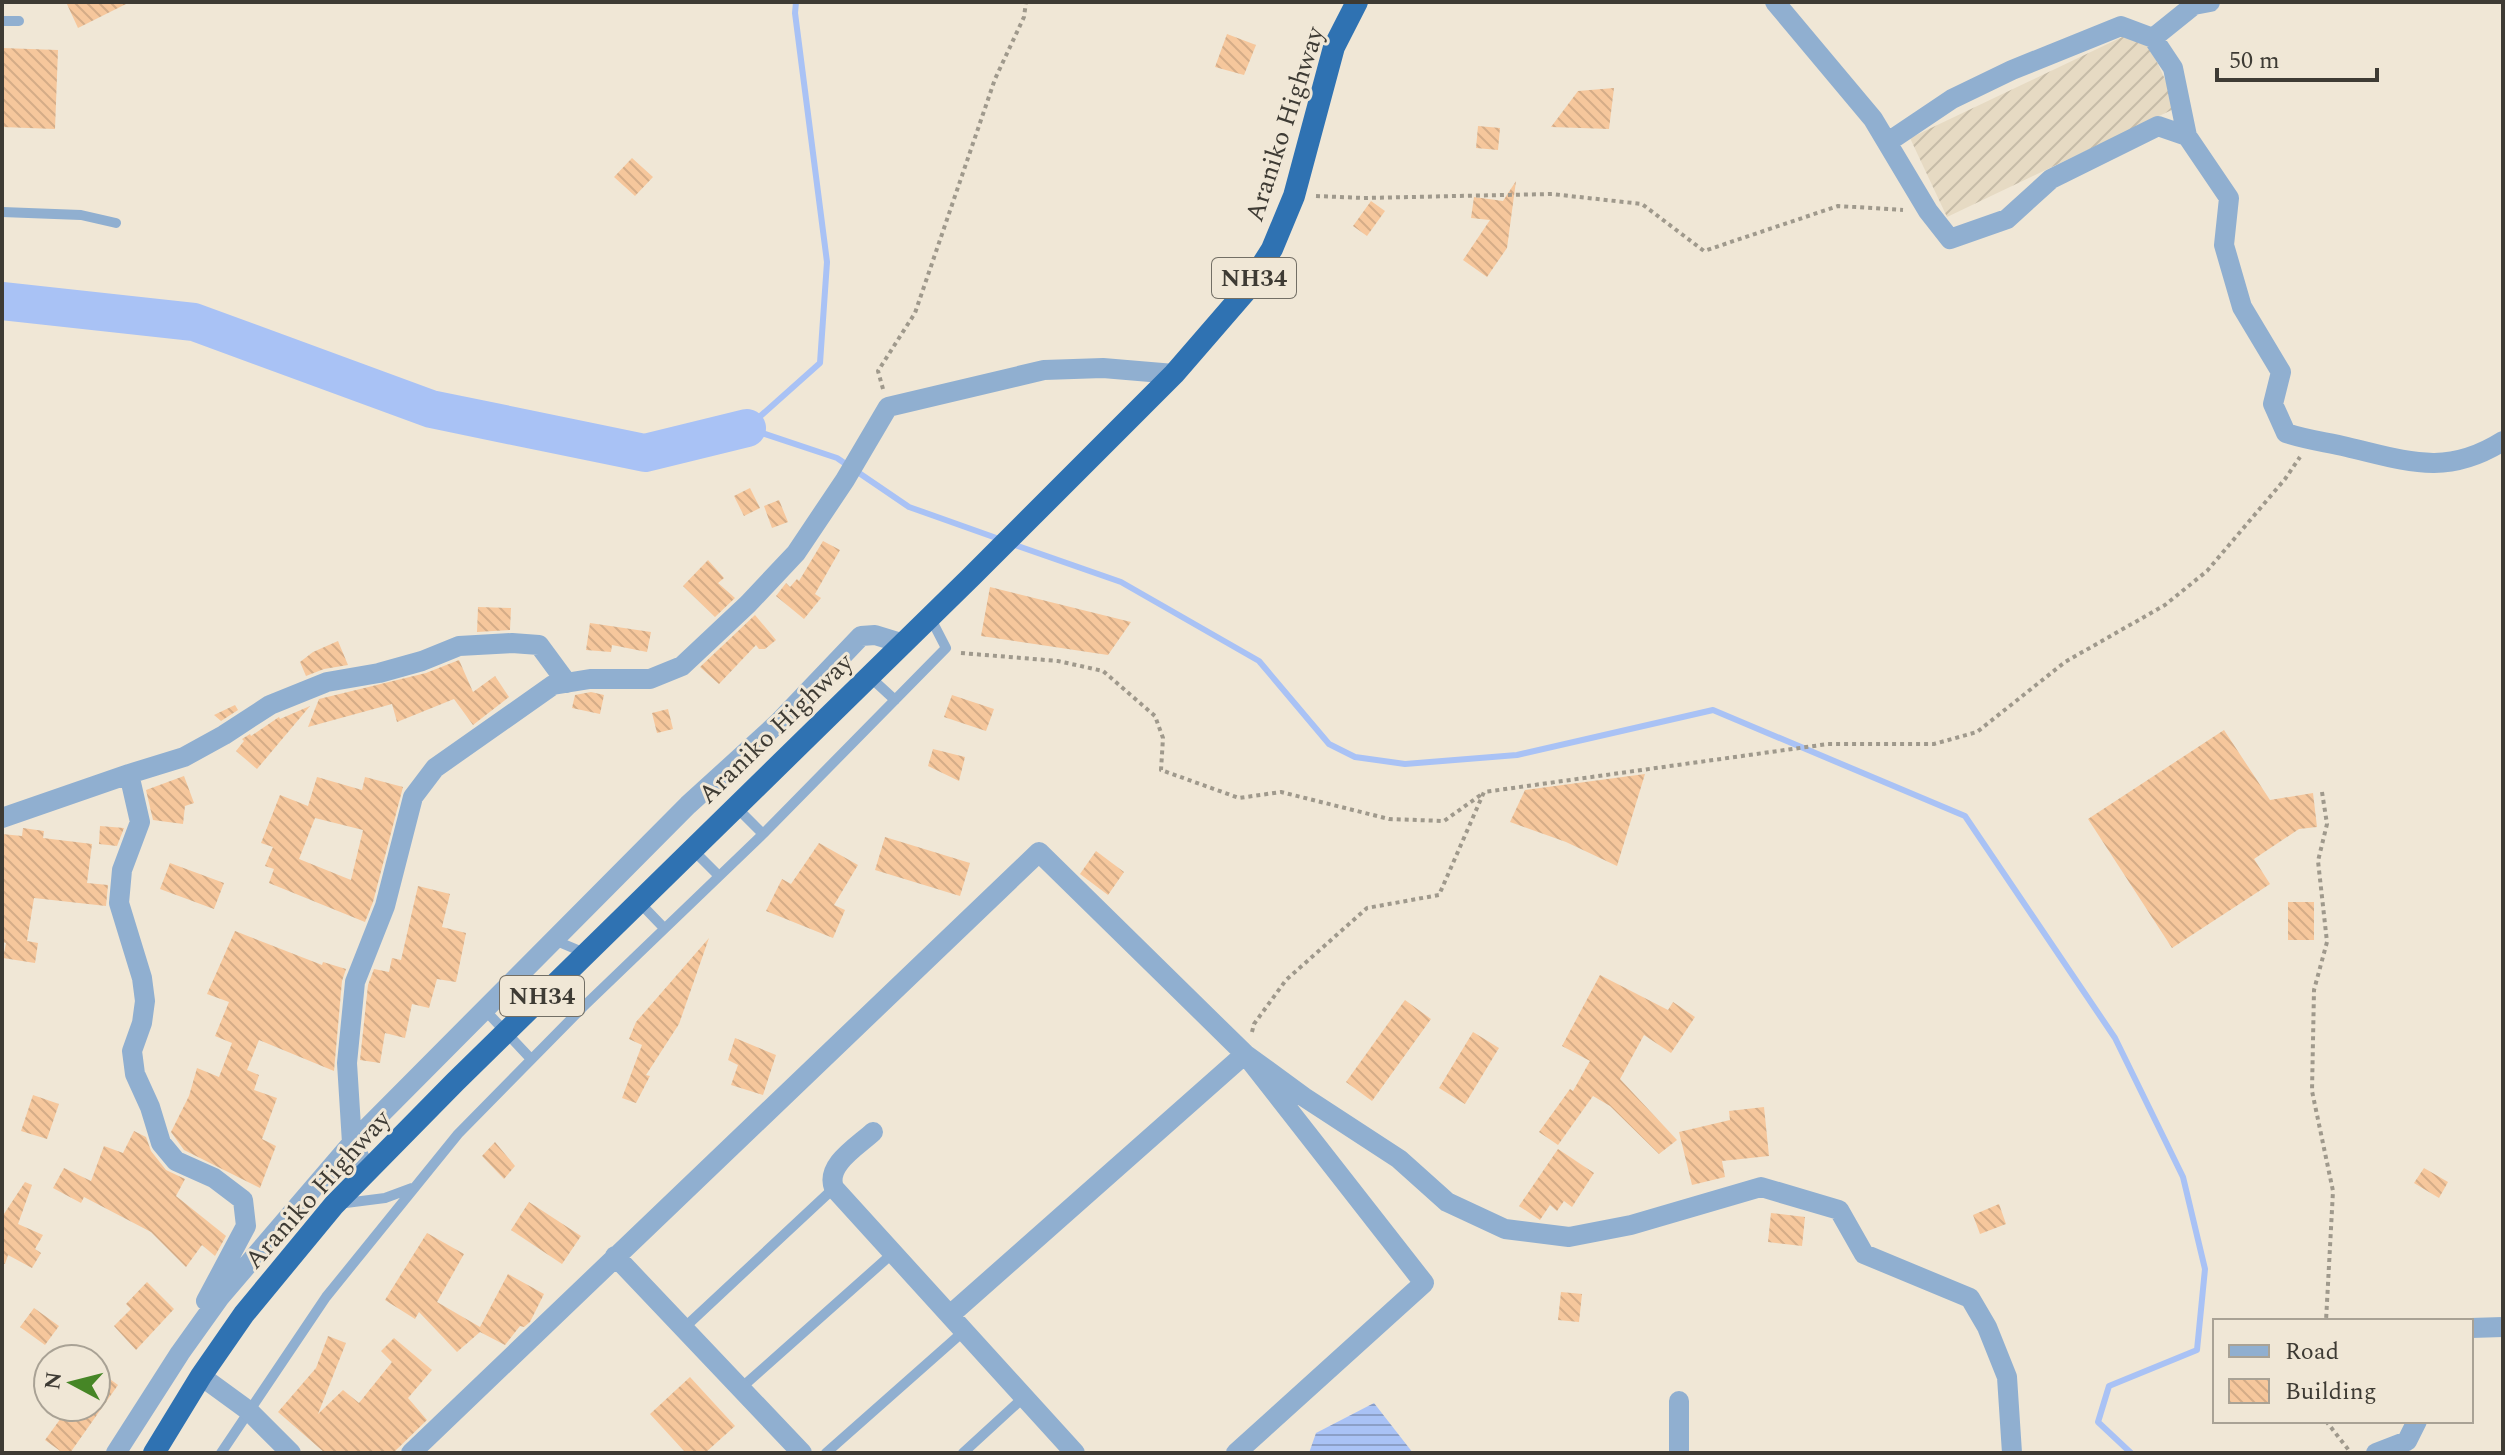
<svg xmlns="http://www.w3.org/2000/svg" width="2505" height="1455" font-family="Spectral,serif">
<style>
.industrial{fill:url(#industrial-furrows)}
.water{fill:url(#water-rules)}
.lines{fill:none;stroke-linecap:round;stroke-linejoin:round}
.stream{stroke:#a9c2f5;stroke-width:6}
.river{stroke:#a9c2f5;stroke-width:38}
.building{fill:url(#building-back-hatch);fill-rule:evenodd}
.path{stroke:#9f998c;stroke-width:4;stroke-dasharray:4 4;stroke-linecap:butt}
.service{stroke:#90afd0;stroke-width:10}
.minor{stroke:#90afd0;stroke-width:20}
.trunk{stroke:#2f72b2;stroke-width:22}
.labels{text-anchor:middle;stroke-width:6;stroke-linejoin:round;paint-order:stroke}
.shield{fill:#f0e7d6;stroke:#736f65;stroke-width:2}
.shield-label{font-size:24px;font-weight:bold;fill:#3e3b34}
.street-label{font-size:26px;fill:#3e3b34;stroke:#f0e7d6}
</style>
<defs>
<pattern id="industrial-furrows" width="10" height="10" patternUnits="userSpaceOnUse" patternTransform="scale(2)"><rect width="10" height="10" fill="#e6dac3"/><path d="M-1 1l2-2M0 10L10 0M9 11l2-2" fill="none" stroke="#c6bca8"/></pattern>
<pattern id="water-rules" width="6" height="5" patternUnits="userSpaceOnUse" patternTransform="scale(2)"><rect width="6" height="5" fill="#a9c2f5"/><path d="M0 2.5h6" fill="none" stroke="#8b9fc7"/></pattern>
<pattern id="building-back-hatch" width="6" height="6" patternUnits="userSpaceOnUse" patternTransform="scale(2)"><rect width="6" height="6" fill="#f6c79c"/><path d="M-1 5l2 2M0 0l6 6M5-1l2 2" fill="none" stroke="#d4ac87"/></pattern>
</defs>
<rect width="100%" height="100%" fill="#f0e7d6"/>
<path class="industrial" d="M2141,28L2178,107L1947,217L1910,138Z"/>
<path class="water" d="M1374,1403L1413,1453H1309L1316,1433Z"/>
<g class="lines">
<path class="stream" d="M747,428L837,458L909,507L1002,540
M747,428L820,363L827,262L795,13L796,2
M1012,544L1121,582L1259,661L1329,744L1355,757L1405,764L1517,755L1713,710L1965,816L2115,1038L2183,1177L2205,1269L2197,1350L2109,1386L2098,1422L2131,1453"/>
<path class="river" d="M2,301L194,322L431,409L645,453L747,428"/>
</g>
<path class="building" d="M66,2H130L78,28Z
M1227,34L1256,45L1244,75L1215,67Z
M2,48L58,50L55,129L2,127Z
M1614,88L1609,129L1551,127L1578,91Z
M1478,126L1500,128L1498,150L1476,148Z
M632,158L653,177L635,196L614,177Z
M1516,181L1507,248L1487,277L1463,260L1490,220L1471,218L1474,197L1503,201Z
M1371,201L1385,211L1367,236L1353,226Z
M750,488L760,508L744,516L734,496Z
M779,500L788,522L772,528L764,506Z
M823,541L840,550L815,594L821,598L804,619L776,596L786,583L790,587L797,579L799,581Z
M708,560L724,578L718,583L735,598L715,617L683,586Z
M990,587L1131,622L1108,655L981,636Z
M478,607L511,608L510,630L477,632Z
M755,615L776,640L765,649H759L756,645L719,684L700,667Z
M590,623L651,632L647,652L612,645L611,652L586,650Z
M338,641L348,665L324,669L306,676L300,662L313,652Z
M459,660L473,692L495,676L509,697L473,725L454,699L397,722L392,704L308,727L319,699L426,673Z
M591,692L604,695L600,714L572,708L575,695Z
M952,695L994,709L986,731L944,717Z
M235,705L238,710L221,721L214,715Z
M310,706L257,769L236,751L244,741L242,739L250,734L251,736L279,717L280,719Z
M668,709L673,729L657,733L652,713Z
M2224,730L2270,800L2313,793L2317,827L2299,829L2254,859L2270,884L2172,948L2088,819Z
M933,749L965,757L959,781L928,766Z
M1645,774L1617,866L1566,842L1510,822L1525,790Z
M184,776L194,803L185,806L183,824L153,820L146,790Z
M317,777L362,790L365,777L403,787L373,902L365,922L269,883L274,869L265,866L273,847L261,843L280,795L308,806ZM315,818L363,830L351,880L299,859Z
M100,826L124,828L117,846L99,844Z
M23,828L44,831L43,838L92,844L87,883L108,885L106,906L34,898L27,941L38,943L35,963L3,958L6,943L2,942V834L22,836Z
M885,837L970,863L960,896L875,870Z
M819,843L858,865L834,905L845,910L833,938L766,911L782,879L791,884Z
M1096,851L1124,872L1108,895L1080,874Z
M170,863L224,883L214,909L160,889Z
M418,886L450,894L442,927L466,933L456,982L437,979L429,1008L412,1004L405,1038L385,1033L380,1063L360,1060L368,985L374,969L389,972L392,958L401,960Z
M2288,902H2314V940H2288Z
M235,931L322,965L323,962L346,969L342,981L334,1071L259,1040L247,1070L259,1075L254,1090L277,1098L262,1139L276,1146L260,1188L184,1150L171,1132L189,1096L197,1068L219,1077L232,1043L215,1036L229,1002L207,994Z
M709,938L679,1024L646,1075L650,1076L636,1103L622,1098L642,1045L629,1039L636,1022Z
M1600,975L1668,1010L1673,1002L1695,1017L1671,1053L1644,1035L1620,1079L1677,1140L1659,1154L1610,1106L1593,1096L1558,1145L1539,1132L1570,1089L1573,1091L1590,1061L1562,1046Z
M1405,1000L1431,1019L1372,1101L1346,1082Z
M1473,1032L1499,1048L1465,1104L1439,1088Z
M735,1038L776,1055L763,1095L731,1085L738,1065L728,1060Z
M33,1095L59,1104L47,1139L21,1131Z
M1764,1107L1769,1156L1722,1161L1725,1177L1692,1185L1679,1132L1730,1120L1729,1111Z
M134,1131L146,1137L151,1151L166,1170L185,1179L176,1196L226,1236L215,1256L202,1245L186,1267L151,1232L84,1197L81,1203L53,1188L64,1168L91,1181L104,1146L123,1153Z
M495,1142L515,1166L504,1179L482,1156Z
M1558,1149L1594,1173L1572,1207L1564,1201L1557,1211L1550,1205L1540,1220L1519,1206Z
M2424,1168L2448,1182L2439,1198L2414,1183Z
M25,1182L32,1185L18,1224L43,1235L35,1249L41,1253L32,1268L8,1255L5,1264L2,1263V1217Z
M529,1202L581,1236L562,1264L511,1230Z
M1999,1204L2006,1224L1980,1234L1973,1215Z
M1771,1213L1805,1217L1802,1246L1768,1242Z
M427,1233L464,1254L437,1302L480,1327L508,1274L544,1294L530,1322L524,1327L520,1326L505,1345L480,1332L457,1352L419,1312L415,1319L385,1300Z
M147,1282L174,1309L136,1350L114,1326L131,1309L126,1304Z
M1561,1292L1582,1294L1579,1322L1558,1320Z
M34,1308L59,1326L45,1345L20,1327Z
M328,1336L346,1343L318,1414L343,1390L359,1403L392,1362L381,1351L394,1338L432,1370L408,1398L427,1420L393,1453H325L278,1412L316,1368Z
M96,1369L118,1385L70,1453H63L45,1440L69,1407H96Z
M690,1377L735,1426L705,1453H686L650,1414Z"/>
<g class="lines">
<path class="path" d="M1316,196L1363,198L1552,194L1642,204L1704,251L1838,206L1903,210
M883,389L878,371L915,313L995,79L1024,17L1026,2
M961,653L1058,661L1103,671L1155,716L1163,738L1161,770L1239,798L1281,792L1389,819L1444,821L1482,794
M2322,792L2327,824L2318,861L2327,942L2314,990L2312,1091L2333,1191L2326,1321
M1252,1032L1254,1024L1286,980L1367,908L1439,895L1484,792L1828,744H1934L1977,732L2065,662L2165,605L2207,571L2285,479L2300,457
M2326,1421L2351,1453"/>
<path class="service" d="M2,21H19
M2,212L81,215L116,223
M870,677L895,700
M736,807L763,834
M692,849L719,876
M638,901L664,928
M554,940L585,953
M557,982L583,1007
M484,1009L531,1059
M338,1204L385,1198L412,1188
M684,1328L834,1188
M741,1388L893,1253
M221,1453L326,1297L458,1134L583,1007L763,834L946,648L930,617
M826,1453L964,1331
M963,1453L1024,1397"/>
<path class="minor" d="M1775,2L1873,119L1928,211L1950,239L2007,219L2051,179L2158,126L2187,136L2229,198L2224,245L2242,307L2281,372L2273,404L2286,433C2307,440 2326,442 2347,447C2407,461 2446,477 2503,441
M2153,38L2194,5L2210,2
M1888,142L1952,99L2012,70L2121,26L2153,38L2173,68L2187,136
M129,774L184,757L224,735L270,705L327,682L379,673L422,661L459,646L512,643L539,645L567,683
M2,818L129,774L140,822L122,870L119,903L142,978L145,1001L142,1023L132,1051L135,1074L150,1107L161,1143L176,1161L214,1178L243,1200L246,1226L206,1301
M873,1132C858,1146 825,1165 834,1188L1075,1453
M366,1170L352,1143L347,1063L355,982L385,906L413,797L435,768L553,685L590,679H650L682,666L748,604L796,553L845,480L888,407L1044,370L1103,368L1174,374
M615,1256L802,1453
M950,1315L1245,1054L1304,1097L1399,1159L1447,1202L1505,1229L1569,1237L1631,1225L1761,1187L1839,1210L1864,1254L1970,1298L1987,1327L2007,1377L2012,1453
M2471,1328L2503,1327
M201,1376L249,1411L291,1453
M116,1453L180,1353L220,1297L352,1143L688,805L779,722L861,636L875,635L901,643
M411,1453L1039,852L1245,1054L1424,1283L1236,1453
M1679,1453V1401
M2376,1453L2407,1441L2417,1421"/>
<path class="trunk" d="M154,1453L201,1376L244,1314L334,1205L455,1082L971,577L1174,374L1245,292L1272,249L1294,196L1334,47L1357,2"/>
</g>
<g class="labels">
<g class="shield">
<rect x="1212" y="258" width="84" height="40" rx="6"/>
<rect x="500" y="976" width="84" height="40" rx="6"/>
</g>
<g class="shield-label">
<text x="1254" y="286">NH34</text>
<text x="542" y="1004">NH34</text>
</g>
<g class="street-label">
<text transform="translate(1284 124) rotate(-72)" y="9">Araniko Highway</text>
<text transform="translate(775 728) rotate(-44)" y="9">Araniko Highway</text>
<text transform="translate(317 1189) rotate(-48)" y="9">Araniko Highway</text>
</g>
</g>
<rect width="2505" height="1455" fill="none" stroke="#3e3b34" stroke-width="8"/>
<rect x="2213" y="1319" width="260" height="104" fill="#f0e7d6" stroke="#a9a295" stroke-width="2"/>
<rect x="2229" y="1345" width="40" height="12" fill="#90afd0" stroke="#a9a295" stroke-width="2"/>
<text x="2285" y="1359" font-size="24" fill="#3e3b34">Road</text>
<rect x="2229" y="1379" width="40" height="24" fill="url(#building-back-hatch)" stroke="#a9a295" stroke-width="2"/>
<text x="2285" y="1399" font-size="24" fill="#3e3b34">Building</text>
<g transform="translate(72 1383) rotate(277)"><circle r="38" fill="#f0e7d6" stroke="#a9a295" stroke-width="2"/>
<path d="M0-6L14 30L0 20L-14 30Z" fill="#468626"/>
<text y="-12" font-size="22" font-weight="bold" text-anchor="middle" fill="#3e3b34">N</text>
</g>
<path d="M2217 68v12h160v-12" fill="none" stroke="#3e3b34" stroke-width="4"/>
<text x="2229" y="68" font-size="24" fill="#3e3b34" stroke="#f0e7d6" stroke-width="6" paint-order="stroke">50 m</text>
</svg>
